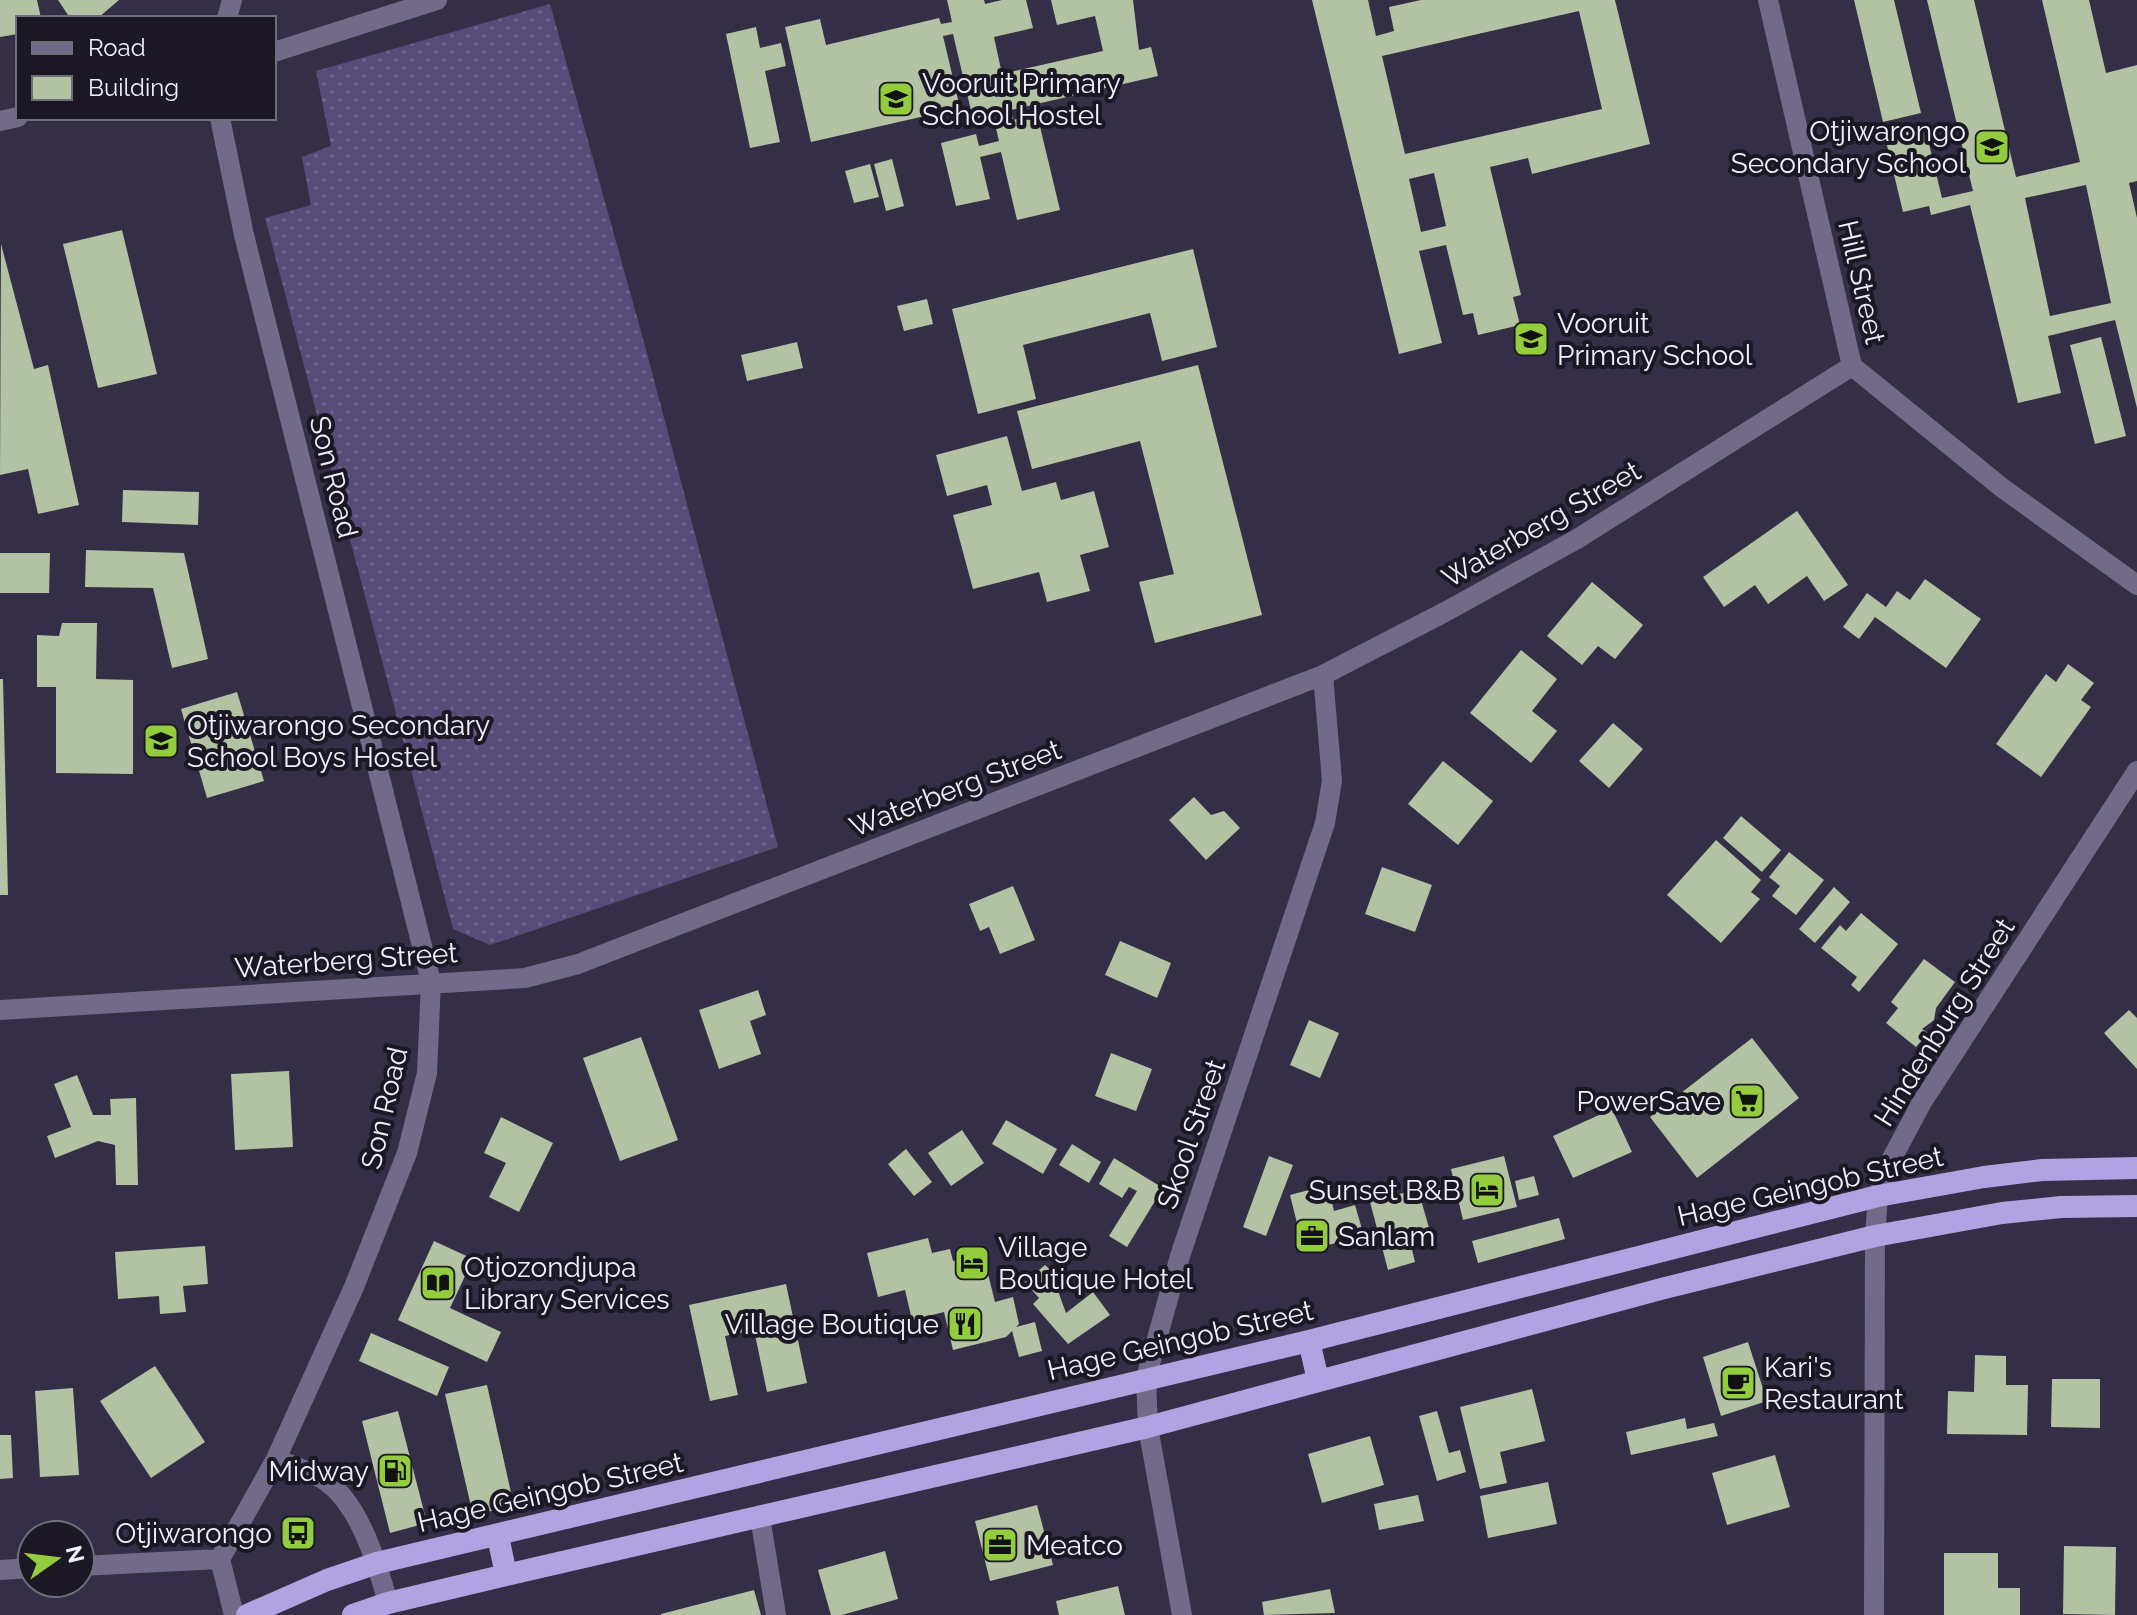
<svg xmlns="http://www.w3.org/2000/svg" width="2137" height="1615" font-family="Raleway,sans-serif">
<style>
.grass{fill:url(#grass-dots)}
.building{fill:#b2c2a3;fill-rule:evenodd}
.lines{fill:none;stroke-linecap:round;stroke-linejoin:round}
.minor{stroke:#716a88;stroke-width:20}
.trunk{stroke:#b1a3e2;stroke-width:22}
.labels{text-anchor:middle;stroke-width:8;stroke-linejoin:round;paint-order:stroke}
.poi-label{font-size:28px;fill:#f1eeff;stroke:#1b1824;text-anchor:start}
.street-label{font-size:28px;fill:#f1eeff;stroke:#1b1824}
</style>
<defs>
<pattern id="grass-dots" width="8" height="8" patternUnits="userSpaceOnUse" patternTransform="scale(2)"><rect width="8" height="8" fill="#574c78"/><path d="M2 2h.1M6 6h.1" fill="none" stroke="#70668c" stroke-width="1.8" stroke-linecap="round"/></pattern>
</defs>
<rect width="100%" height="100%" fill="#342e47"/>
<path class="grass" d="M550,4L645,346L778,847L490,945L453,929L265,218L311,205L302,157L331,146L316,71Z"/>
<path class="building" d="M0,0H37L41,18H18V34L0,37Z
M58,0H119L98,18H70Z
M947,0H984L985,4L1002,0H1026L1033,28L994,37L1002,74L1103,51L1095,16L1057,25L1051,0H1133L1139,50L1151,47L1158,76L1011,110L1013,120L1037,114L1060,210L1017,220L1001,152L980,157L990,199L956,206L941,143L976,134L979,146L999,141L995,124L999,123L997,113L973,119L953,34L943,36L960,108L811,142L785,27L820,19L826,45L939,18L941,24L952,22Z
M1312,0H1368L1376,36L1394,31L1389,7L1421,0H1615L1650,144L1532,174L1528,158L1490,167L1521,295L1513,297L1520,325L1478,335L1473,313L1463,315L1446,245L1419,251L1442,343L1399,354ZM1579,11L1602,109L1405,154L1382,56ZM1434,173L1446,226L1421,232L1409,179Z
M1854,0H1894L1921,113L1883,122Z
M1927,0H1974L2016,177L2080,162L2042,0H2089L2106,73L2137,65V181L2129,183L2137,218V408L2115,320L2048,336L2061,393L2018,403L1970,205L1931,215L1929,206L1903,212L1884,133L1924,123L1942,198L1973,191ZM2086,185L2111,303L2050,316L2025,198Z
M756,27L760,48L781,43L786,66L765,71L780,142L750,148L726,34Z
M892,159L904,206L886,211L874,164Z
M870,164L879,197L854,203L845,171Z
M122,230L157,374L98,388L63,244Z
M1,244L34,369L48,365L79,505L38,514L28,469L0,475Z
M1193,249L1217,347L1162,361L1150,313L1023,345L1036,399L978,414L952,309Z
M927,299L933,324L904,331L897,306Z
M2101,337L2126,436L2095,444L2070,345Z
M797,342L803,368L747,381L741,355Z
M1198,365L1262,615L1155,643L1139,582L1174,574L1140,441L1032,469L1017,411Z
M1007,436L1022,491L1056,482L1061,500L1094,491L1109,547L1080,555L1090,591L1047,602L1039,572L973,589L953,515L992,505L987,485L947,496L936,455Z
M123,490L199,492L198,525L122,522Z
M1797,511L1848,585L1824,601L1807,576L1768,604L1755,585L1724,607L1703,577Z
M86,550L184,553L208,659L172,668L153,588L85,587Z
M0,553H50L49,593H0Z
M1925,579L1981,619L1946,668L1875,617L1859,639L1843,627L1867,593L1886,607L1897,591L1910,600Z
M1592,582L1643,625L1615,659L1598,646L1582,665L1547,636Z
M62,623H97L96,679L133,680V774L56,773V687H37V635L59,636Z
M1521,650L1557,679L1532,711L1557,731L1531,763L1470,713Z
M2068,664L2094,683L2081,700L2091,707L2041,777L1996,744L2046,674L2056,682Z
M0,679H3L8,895H0Z
M237,692L264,781L207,798L181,709Z
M1613,723L1643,749L1609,788L1579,761Z
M1443,761L1493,801L1458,845L1408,804Z
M1194,797L1211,815L1224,811L1240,828L1206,860L1169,820Z
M1741,816L1781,850L1762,872L1723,838Z
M1716,840L1761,880L1751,892L1760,899L1721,943L1667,895Z
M1789,852L1824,880L1796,915L1772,896L1780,886L1769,877Z
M1382,867L1432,885L1415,932L1365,914Z
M1013,886L1035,940L1000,954L989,927L980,931L969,904Z
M1834,887L1850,902L1815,943L1799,929Z
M1861,913L1898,944L1859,992L1851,985L1857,977L1821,948L1840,925L1846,931Z
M1120,941L1171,963L1157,998L1105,975Z
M1924,959L1955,982L1936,1008L1934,1020L1922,1029L1928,1033L1916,1047L1886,1023L1898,1008L1891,1002Z
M758,990L766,1015L750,1021L761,1054L719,1069L699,1010Z
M2129,1010L2137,1018V1069L2104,1033Z
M1309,1020L1339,1033L1320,1078L1290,1065Z
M641,1037L678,1140L620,1161L583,1058Z
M1752,1038L1799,1098L1697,1178L1650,1117Z
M1111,1053L1152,1069L1136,1111L1095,1096Z
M289,1071L293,1147L235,1150L231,1074Z
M77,1075L93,1115H111L110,1099L136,1098L138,1185H116L115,1145L98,1141L55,1158L47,1136L71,1127L54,1084Z
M1612,1109L1632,1152L1573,1178L1553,1136Z
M501,1117L553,1143L519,1212L489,1197L506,1163L484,1153Z
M1006,1120L1057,1149L1043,1174L992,1144Z
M962,1130L984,1163L951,1186L928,1153Z
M1072,1144L1101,1162L1089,1183L1059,1165Z
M906,1149L932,1182L914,1196L888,1164Z
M1269,1156L1293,1165L1266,1236L1243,1227Z
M1504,1156L1517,1207L1463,1220L1451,1169Z
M1114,1158L1163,1188L1127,1247L1109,1236L1137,1191L1129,1187L1122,1198L1099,1184Z
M1534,1176L1539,1195L1519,1200L1515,1181Z
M1328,1185L1334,1211L1355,1205L1364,1236L1304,1251L1290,1195Z
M1418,1189L1431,1235L1410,1241L1415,1262L1388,1270L1370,1202Z
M1559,1218L1565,1239L1478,1263L1472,1241Z
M928,1238L932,1253L950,1249L953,1261L983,1254L995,1302L1013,1297L1019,1324L1016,1327L1035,1322L1042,1351L1019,1357L1012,1331L1006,1337L953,1350L944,1312L912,1320L905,1290L878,1297L867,1253Z
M434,1241L473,1259L450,1308L501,1332L487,1362L398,1320Z
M205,1246L208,1284L183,1286L186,1312L160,1314L159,1296L118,1299L115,1252Z
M1045,1265L1063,1281L1058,1291L1066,1313L1093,1292L1110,1315L1068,1344L1033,1304L1039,1298L1025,1282Z
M786,1284L807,1383L767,1392L754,1330L725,1336L738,1395L710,1401L689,1305Z
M371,1333L449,1367L437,1396L359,1361Z
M1748,1342L1767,1401L1721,1416L1703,1357Z
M1975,1355L2006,1356V1385H2028L2027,1435L1947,1434L1948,1391L1974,1392Z
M155,1366L205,1442L151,1478L100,1401Z
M2052,1379H2100V1428L2051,1427Z
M487,1385L514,1506L473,1515L445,1394Z
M73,1388L79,1475L40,1477L35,1391Z
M1532,1389L1545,1441L1500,1452L1507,1483L1480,1489L1460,1407Z
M398,1411L427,1523L390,1533L362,1421Z
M1437,1411L1449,1453L1460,1450L1466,1472L1437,1481L1419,1416Z
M1685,1418L1687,1429L1714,1423L1718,1436L1631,1455L1626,1432Z
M0,1435H11L13,1478L0,1479Z
M1370,1436L1384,1485L1322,1503L1308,1454Z
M1775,1455L1790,1507L1727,1525L1712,1473Z
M1548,1482L1557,1524L1488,1538L1480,1496Z
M1418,1495L1424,1521L1379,1530L1374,1504Z
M1037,1505L1053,1565L990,1581L975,1521Z
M2064,1546L2116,1547L2115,1615L2063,1614Z
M885,1551L898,1599L842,1615H831L818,1570Z
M1944,1553H1998V1588H2020V1615H1944Z
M1118,1586L1125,1615H1059L1056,1601Z
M1330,1589L1335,1613L1264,1615L1262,1602Z
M754,1590L761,1615H661V1614Z"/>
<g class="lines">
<path class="minor" d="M1768,0L1852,366L2001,487L2137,585
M227,18L232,0
M274,52L437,0
M220,118L244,235L431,982L427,1073L407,1153L354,1287L276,1459L220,1559L234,1615
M0,121L18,117
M0,1010L525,978L578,964L1323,675L1445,612L1577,539L1852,366
M276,1459C292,1466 312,1471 327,1482C360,1505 378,1566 388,1603
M760,1517L776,1615
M80,1566L220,1559
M0,1570L32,1568
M1182,1615L1148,1427L1146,1378L1180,1256L1325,823L1332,781L1323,675
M1874,1615L1875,1236L1878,1196L1890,1162L1922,1102L2137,771"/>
<path class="trunk" d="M1309,1341L1318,1380
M498,1536L506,1575
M247,1615L327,1580L377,1563L1309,1341L1878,1196L1984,1177L2042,1170L2137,1168
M353,1615L388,1603L506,1575L1148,1427L1661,1289L1875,1236L2002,1213L2061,1207L2137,1206"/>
</g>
<defs>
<symbol id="school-square" viewBox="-11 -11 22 22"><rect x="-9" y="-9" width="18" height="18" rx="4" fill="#93cc3d" stroke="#1b1824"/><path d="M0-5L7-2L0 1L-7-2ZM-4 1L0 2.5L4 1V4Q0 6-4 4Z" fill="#111"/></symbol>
<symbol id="supermarket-square" viewBox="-11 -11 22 22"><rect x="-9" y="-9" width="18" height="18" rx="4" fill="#93cc3d" stroke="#1b1824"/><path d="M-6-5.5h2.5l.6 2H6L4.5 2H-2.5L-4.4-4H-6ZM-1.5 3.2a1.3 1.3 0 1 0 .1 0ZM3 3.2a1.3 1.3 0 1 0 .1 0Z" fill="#111"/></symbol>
<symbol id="hotel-square" viewBox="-11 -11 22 22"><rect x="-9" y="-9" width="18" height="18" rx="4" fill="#93cc3d" stroke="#1b1824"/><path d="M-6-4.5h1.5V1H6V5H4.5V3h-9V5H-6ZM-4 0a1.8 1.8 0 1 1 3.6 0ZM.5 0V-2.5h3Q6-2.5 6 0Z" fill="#111"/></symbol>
<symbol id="office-square" viewBox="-11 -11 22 22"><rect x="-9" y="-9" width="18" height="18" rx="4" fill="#93cc3d" stroke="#1b1824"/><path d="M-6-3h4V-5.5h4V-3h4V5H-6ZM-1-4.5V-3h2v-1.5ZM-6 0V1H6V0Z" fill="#111"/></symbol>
<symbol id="library-square" viewBox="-11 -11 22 22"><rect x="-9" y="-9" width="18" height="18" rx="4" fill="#93cc3d" stroke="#1b1824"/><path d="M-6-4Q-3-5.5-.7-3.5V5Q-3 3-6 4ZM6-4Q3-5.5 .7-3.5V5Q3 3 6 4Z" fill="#111"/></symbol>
<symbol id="restaurant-square" viewBox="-11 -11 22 22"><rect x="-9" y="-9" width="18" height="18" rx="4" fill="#93cc3d" stroke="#1b1824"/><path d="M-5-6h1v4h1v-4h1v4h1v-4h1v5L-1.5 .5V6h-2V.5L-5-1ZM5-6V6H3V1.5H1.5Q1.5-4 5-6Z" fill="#111"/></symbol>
<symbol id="cafe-square" viewBox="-11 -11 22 22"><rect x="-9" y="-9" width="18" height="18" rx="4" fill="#93cc3d" stroke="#1b1824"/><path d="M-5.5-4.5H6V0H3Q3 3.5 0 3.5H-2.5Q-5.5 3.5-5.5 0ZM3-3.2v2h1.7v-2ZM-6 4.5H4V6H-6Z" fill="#111"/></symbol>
<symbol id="fuel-square" viewBox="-11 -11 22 22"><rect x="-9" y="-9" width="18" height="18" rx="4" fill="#93cc3d" stroke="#1b1824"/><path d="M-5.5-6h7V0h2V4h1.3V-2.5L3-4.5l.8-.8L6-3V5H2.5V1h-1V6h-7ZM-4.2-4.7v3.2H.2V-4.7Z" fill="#111"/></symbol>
<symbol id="bus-square" viewBox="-11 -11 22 22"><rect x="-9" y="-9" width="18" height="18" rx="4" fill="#93cc3d" stroke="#1b1824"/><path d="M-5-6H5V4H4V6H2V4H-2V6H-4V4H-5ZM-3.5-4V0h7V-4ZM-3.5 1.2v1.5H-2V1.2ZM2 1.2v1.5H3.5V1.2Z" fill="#111"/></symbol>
</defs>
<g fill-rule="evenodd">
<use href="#school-square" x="876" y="79" width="40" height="40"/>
<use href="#school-square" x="1972" y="127" width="40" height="40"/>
<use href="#school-square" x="1511" y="319" width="40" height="40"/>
<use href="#school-square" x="141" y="721" width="40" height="40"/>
<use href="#supermarket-square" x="1727" y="1081" width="40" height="40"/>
<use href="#hotel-square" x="1467" y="1170" width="40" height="40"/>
<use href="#office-square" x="1292" y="1216" width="40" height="40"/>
<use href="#hotel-square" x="952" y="1243" width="40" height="40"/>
<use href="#library-square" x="418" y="1263" width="40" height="40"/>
<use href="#restaurant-square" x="945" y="1304" width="40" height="40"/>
<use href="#cafe-square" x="1718" y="1363" width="40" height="40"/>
<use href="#fuel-square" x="375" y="1451" width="40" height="40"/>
<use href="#bus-square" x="278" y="1513" width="40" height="40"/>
<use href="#office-square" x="980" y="1525" width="40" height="40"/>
</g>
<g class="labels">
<g class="poi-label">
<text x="922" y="93">Vooruit Primary<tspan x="922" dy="32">School Hostel</tspan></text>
<text x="1966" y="141" text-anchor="end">Otjiwarongo<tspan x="1966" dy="32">Secondary School</tspan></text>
<text x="1557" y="333">Vooruit<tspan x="1557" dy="32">Primary School</tspan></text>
<text x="187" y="735">Otjiwarongo Secondary<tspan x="187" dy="32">School Boys Hostel</tspan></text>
<text x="1721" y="1111" text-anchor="end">PowerSave</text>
<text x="1461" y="1200" text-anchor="end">Sunset B&amp;B</text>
<text x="1338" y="1246">Sanlam</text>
<text x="998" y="1257">Village<tspan x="998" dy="32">Boutique Hotel</tspan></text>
<text x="464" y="1277">Otjozondjupa<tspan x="464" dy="32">Library Services</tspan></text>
<text x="939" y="1334" text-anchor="end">Village Boutique</text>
<text x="1764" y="1377">Kari's<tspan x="1764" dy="32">Restaurant</tspan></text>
<text x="369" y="1481" text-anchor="end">Midway</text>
<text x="272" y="1543" text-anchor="end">Otjiwarongo</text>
<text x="1026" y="1555">Meatco</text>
</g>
<g class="street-label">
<text transform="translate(1862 282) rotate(77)" y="10">Hill Street</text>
<text transform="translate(334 477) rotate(76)" y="10">Son Road</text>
<text transform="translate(1541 524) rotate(-30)" y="10">Waterberg Street</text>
<text transform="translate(955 788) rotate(-21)" y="10">Waterberg Street</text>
<text transform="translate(346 960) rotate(-4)" y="10">Waterberg Street</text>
<text transform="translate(1944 1022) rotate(-58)" y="10">Hindenburg Street</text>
<text transform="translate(384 1108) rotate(-77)" y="10">Son Road</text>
<text transform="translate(1191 1134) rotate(-71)" y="10">Skool Street</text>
<text transform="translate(1810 1186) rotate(-13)" y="10">Hage Geingob Street</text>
<text transform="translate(1180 1340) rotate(-13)" y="10">Hage Geingob Street</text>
<text transform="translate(550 1492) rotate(-13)" y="10">Hage Geingob Street</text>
</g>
</g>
<rect x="16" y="16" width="260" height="104" fill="#1b1824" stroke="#716e7c" stroke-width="2"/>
<rect x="32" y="42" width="40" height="12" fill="#716a88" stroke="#716e7c" stroke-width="2"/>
<text x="88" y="56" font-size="24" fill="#f1eeff">Road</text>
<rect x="32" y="76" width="40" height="24" fill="#b2c2a3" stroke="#716e7c" stroke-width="2"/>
<text x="88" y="96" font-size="24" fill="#f1eeff">Building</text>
<g transform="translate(56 1559) rotate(76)"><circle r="38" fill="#1b1824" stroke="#716e7c" stroke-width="2"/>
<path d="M0-6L14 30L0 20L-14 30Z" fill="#93cc3d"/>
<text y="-12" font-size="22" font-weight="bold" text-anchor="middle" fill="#f1eeff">N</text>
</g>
</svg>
